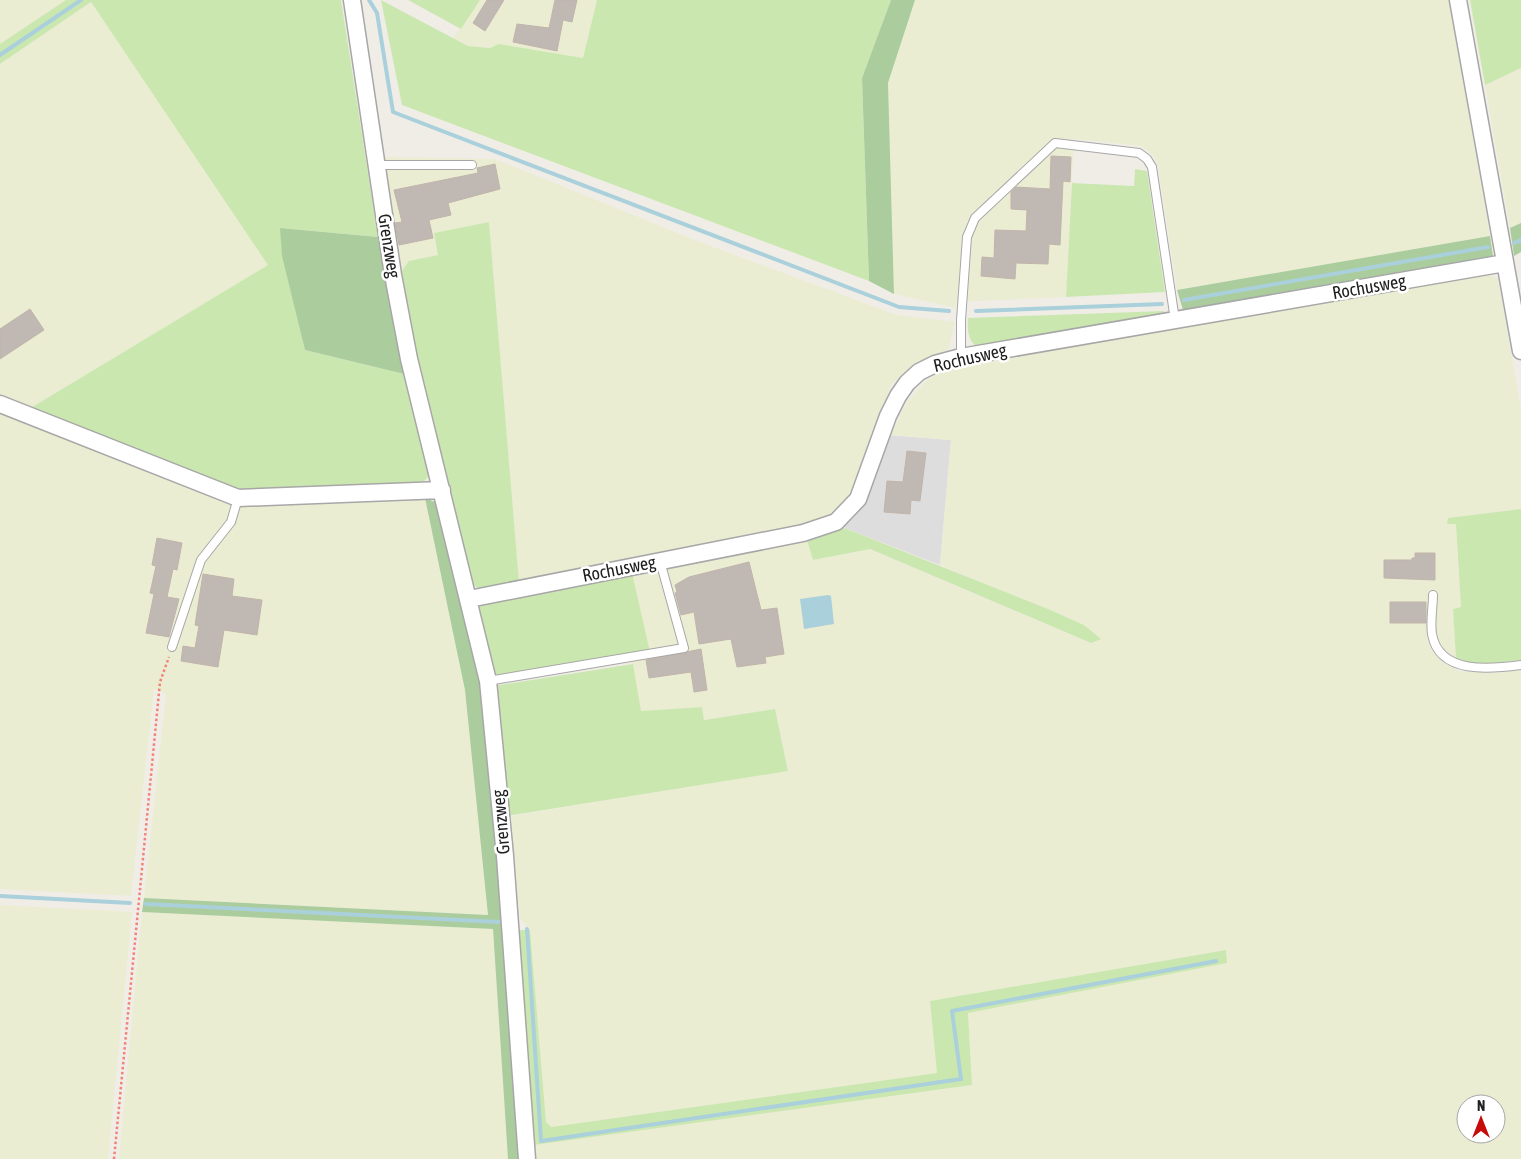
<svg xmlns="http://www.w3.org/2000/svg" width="1521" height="1159" font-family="'Asap Condensed',sans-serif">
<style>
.residential{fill:#dedddd}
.farmland{fill:#ebedd3;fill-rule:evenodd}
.grass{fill:#cbe7b0}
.forest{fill:#abcd9e}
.water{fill:#aad0db}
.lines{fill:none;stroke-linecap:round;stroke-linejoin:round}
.stream{stroke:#aad0db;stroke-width:4}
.building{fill:#c0b9b3;stroke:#c1b4aa}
.service-casing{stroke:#a7a7a7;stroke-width:10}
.minor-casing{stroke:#a7a7a7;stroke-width:19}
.path{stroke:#f38275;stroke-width:2.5;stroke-dasharray:2.5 2.5;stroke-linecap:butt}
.service{stroke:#fff;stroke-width:8}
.minor{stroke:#fff;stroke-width:16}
.labels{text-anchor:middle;stroke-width:5;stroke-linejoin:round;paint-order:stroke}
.street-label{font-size:18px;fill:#202020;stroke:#fff}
</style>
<rect width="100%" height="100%" fill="#f0ede7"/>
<path class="residential" d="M886,435L951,440L940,565L837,525Z"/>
<path class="farmland" d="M0,0H66L0,44Z
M480,0H597L583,58L499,44L490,48L468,46L453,38Z
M915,0H1449L1490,236L1177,290L1158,166L1153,155L1141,146L1074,139L1066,297L956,302V308L894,294L888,83Z
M91,2L269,265L29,409L0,398V64Z
M1521,68V223L1510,228L1485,85Z
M383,157L495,159L700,242L897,315L955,322L948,350L916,362L891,385L849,495L831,516L801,527L519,582L489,222L434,233L438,255L409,261L401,272Z
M1488,274L1498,279L1521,410V509L1448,518L1456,524L1461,607L1453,610L1456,659L1440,645L1437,637L1427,638L1431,649L1441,661L1459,671L1495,673L1521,670V1159H535L534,1145L972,1085L968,1013L1227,963L1226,950L930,1001L938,1073L551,1127L546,1122L530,930L520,918L511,816L788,770L775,709L704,720L702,707L640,711L630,654L632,573L806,537L813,560L869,549L1090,643L1100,638L1084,625L940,565L951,440L891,435L906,403L927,380L948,369ZM1466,1104H1496V1134H1466Z
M0,412L236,504L425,498L465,690L488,915L144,898L166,694L154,689L131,896L0,889Z
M0,905L132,912L108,1159H0Z
M142,912L493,929L508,1159H119Z"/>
<path class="grass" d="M66,0H341L378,237L280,228L305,350L404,374L431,474L420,485L239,489L29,409L268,265L91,2L0,64V44Z
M381,0L468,46L490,48L499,44L583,58L597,0H891L862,78L869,281L402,105Z
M408,0H480L461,29Z
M1470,0H1521V68L1485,85Z
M1135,169L1147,171L1165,292L1066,297L1072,183L1134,186Z
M489,222L519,582L478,588L468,581L415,359L401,272L409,261L438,255L434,233Z
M1164,311L1162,315L977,348C968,339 967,331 968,318Z
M1521,509V660C1500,662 1476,667 1456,659L1453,609L1461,607L1456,524H1447L1448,518Z
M837,525L1048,609L1084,625L1101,639L1091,643L870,549L813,560L806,537Z
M632,573L650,652L490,677L474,611L478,600Z
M633,664L641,711L702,707L704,720L775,709L788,771L506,816L493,686Z
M517,930H530L546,1122L551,1127L937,1073L930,1001L1226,950L1227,963L968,1013L972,1085L534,1145Z"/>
<path class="forest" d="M891,0H915L888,83L894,294L869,281L862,78Z
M1521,223V252L1514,256L1510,228Z
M280,228L378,237L404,374L305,350L282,256Z
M1490,236L1493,256L1183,310L1177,290Z
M425,498L440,504L482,683L522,1159H508L493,929L142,912L144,898L488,915L465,690Z"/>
<path class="water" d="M828,595L831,596L834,624L804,629L800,599Z"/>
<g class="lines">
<path class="stream" d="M369,0L377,13L393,112L899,307L949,311
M0,55L81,0
M1514,243L1521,240
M1184,300L1488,247
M976,311L1162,304
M0,896L130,903
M146,904L499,922
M527,929L541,1141L961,1079L952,1011L1216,961"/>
</g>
<path class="building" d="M487,0H504L485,31L473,23Z
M555,0H577L572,22L563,20L557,51L513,42L517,24L549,28Z
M1051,156L1071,157L1070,182L1063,181L1060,245L1049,244L1048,264L1016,263L1015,279L981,276L982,257L994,258L995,230L1026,231L1027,210L1011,209V192L1016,187L1050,189Z
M495,164L500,189L448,203L451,215L429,220L433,238L399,245L395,223L402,222L394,190L478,173L477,168Z
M30,309L44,330L0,359V329Z
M907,451L926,453L920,501L911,500L910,514L884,512L887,481L903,482Z
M157,538L182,543L177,570L173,569L167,597L179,599L169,637L146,633L154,594L150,593L156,566L152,565Z
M1415,553H1435V580L1384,578V560H1412V558H1415Z
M749,562L761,610L777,608L784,654L765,657L766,663L737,667L731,639L699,644L694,612L681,615L675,593L677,592L675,585L689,577Z
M203,574L234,579L232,596L262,600L257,635L224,630L218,667L181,661L183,646L195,648L199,626L195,625Z
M1390,602H1426V623H1390Z
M701,649L707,690L694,692L691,672L649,678L646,660Z"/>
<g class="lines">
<defs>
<path id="service" d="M377,165H472
M961,357V320L967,237L975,218L1055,143L1139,153L1147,159L1152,167L1175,320
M1433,595C1433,607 1430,622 1432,634C1439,675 1491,669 1521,665
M172,647L201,560L231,522L238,498
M488,681L684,648L660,561"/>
<path id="minor" d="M352,0L393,275L409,359L488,681L505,856L527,1159
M1458,0L1521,351
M0,404L238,498L442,490
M469,599L803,533L836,522L858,499L888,416L898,396L907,383L919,372L935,364L961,357L1505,263"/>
</defs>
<use href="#service" class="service-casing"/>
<use href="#minor" class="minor-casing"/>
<path class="path" d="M114,1159L160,682L169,657"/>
<use href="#service" class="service"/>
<use href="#minor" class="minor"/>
</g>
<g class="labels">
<g class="street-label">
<text transform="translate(389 246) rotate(81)" y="6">Grenzweg</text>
<text transform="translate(1369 287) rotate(-10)" y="6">Rochusweg</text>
<text transform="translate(970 358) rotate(-13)" y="6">Rochusweg</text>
<text transform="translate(619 569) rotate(-11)" y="6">Rochusweg</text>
<text transform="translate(501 822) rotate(-95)" y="6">Grenzweg</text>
</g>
</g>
<g transform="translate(1481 1119)"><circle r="24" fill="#ffffff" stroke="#a6a6a6"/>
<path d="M0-4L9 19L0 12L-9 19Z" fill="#c60b0a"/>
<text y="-8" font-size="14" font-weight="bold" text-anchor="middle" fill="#202020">N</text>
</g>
</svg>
